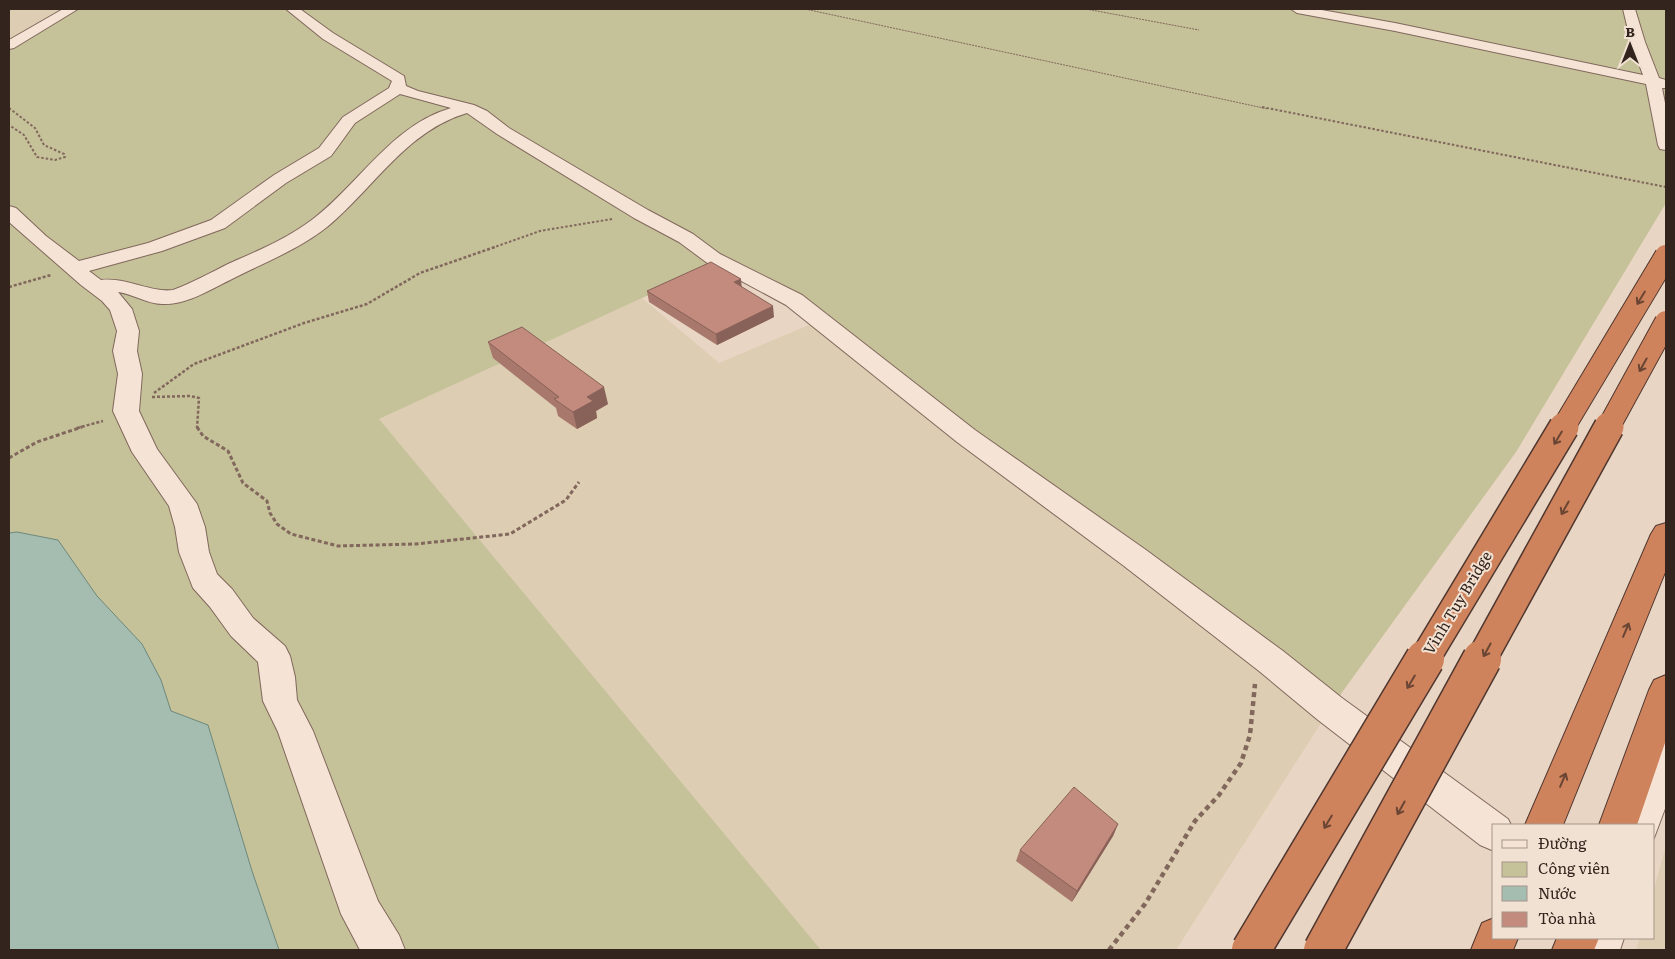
<svg xmlns="http://www.w3.org/2000/svg" width="1675" height="959" font-family="Literata,serif">
<style>
.farmland{fill:#ddcdb2}
.green{fill:#c5c199}
.water{fill:#a5bcb0;stroke:#6d897c}
.lines{fill:none;stroke-linecap:round;stroke-linejoin:round}
.minor-casing{stroke:#81675c;stroke-width:2}
.highway-casing{stroke:#4f3730;stroke-width:2}
.path-far4{stroke:#81675c;stroke-width:1;stroke-dasharray:2 1;stroke-linecap:butt}
.path-far3{stroke:#81675c;stroke-width:2;stroke-dasharray:2.5 2;stroke-linecap:butt}
.path-far2{stroke:#81675c;stroke-width:2.5;stroke-dasharray:3 2;stroke-linecap:butt}
.path-far1{stroke:#81675c;stroke-width:3;stroke-dasharray:4 2.5;stroke-linecap:butt}
.path{stroke:#81675c;stroke-width:4.5;stroke-dasharray:5 4;stroke-linecap:butt}
.minor{fill:#f5e4d5;fill-rule:evenodd}
.highway{fill:#cf835c;fill-rule:evenodd}
.highway-bridge-far2-casing{stroke:#4f3730;stroke-width:24;stroke-linecap:butt}
.highway-bridge-far1-casing{stroke:#4f3730;stroke-width:32;stroke-linecap:butt}
.highway-bridge-casing{stroke:#4f3730;stroke-width:41;stroke-linecap:butt}
.highway-bridge-far2{stroke:#cf835c;stroke-width:22}
.highway-bridge-far1{stroke:#cf835c;stroke-width:29}
.highway-bridge{stroke:#cf835c;stroke-width:38}
.wall{fill:#a8786c}
.shaded-wall{fill:#886158}
.building{fill:#c38b7d;stroke:#886158}
.oneway{stroke:#6a4534}
.labels{text-anchor:middle;stroke-width:4;stroke-linejoin:round;paint-order:stroke}
.street-label{font-size:15px;fill:#33241e;stroke:#f1e1d2}
</style>
<rect width="100%" height="100%" fill="#e9d5c3"/>
<path class="farmland" d="M9,9H70L9,45Z
M642,298L719,363L821,320L1330,709L1176,950H821L379,419Z
M1666,846V950H1636L1640,938H1654V889Z"/>
<path class="green" d="M72,9H1666V203L1516,452L1330,709L794,300L727,263L642,298L379,419L821,950H9V45Z"/>
<path class="water" d="M17,532L58,540L97,596L142,644L161,680L171,711L208,725L252,871L279,950H9V533Z"/>
<g class="lines">
<defs>
<path id="minor" d="M63,9H78L14,48L9,49V40Z
M286,9H300L333,33L404,76L406,86L418,91L474,105L487,111L509,128L648,210L693,234L720,254L802,295L975,430L1146,550L1283,651L1342,698L1508,819L1511,825H1494V851L1480,845L1318,720L1259,671L1124,566L957,442L786,305L706,262L679,242L634,218L497,134L467,113C406,131 374,188 327,227C298,250 263,263 230,280C210,290 186,305 162,304C148,304 133,294 118,292L132,309L139,331L137,351L142,374L139,411L157,449L197,504L205,527L209,552L217,574L232,589L253,618L285,646L290,656L295,677L297,700L313,731L378,901L399,935L405,950H360L341,914L278,732L263,701L258,662L231,636L210,607L193,588L179,552L175,527L169,506L132,452L113,411L118,374L113,351L117,331L110,310L102,301L81,285L9,222V206L16,208L46,236L79,261L148,243L211,220L274,175L319,148L343,117L389,88L392,81L323,39ZM400,94L451,108C392,125 359,184 313,219C287,239 257,251 228,264C210,273 192,283 173,290C149,293 128,277 101,280L89,271L162,251L225,228L286,183L331,156L355,123Z
M1291,9H1316L1395,23L1643,75L1631,42L1623,9H1635L1645,42L1659,78L1666,80V88H1662L1666,108V150L1660,149L1658,145L1646,84L1395,31L1297,13Z
M1666,734V806L1654,838V825H1622L1653,738Z
M1582,938H1624L1620,950H1578Z"/>
<path id="highway" d="M1666,523V570L1563,825H1525L1651,534L1656,526Z
M1666,675V740L1637,825H1599L1649,690L1654,680Z
M1494,918V938H1518L1513,950H1471L1482,923Z
M1557,938H1599L1594,950H1552Z"/>
</defs>
<use href="#minor" class="minor-casing"/>
<use href="#highway" class="highway-casing"/>
<path class="path-far4" d="M805,9L1268,109
M1086,9L1199,30"/>
<path class="path-far3" d="M1262,107L1666,187
M9,108L35,128L44,145L64,154L65,157L55,160L37,157L24,135L9,125
M492,248L540,231L612,219"/>
<path class="path-far2" d="M9,287L51,275
M154,393L194,364L304,323L367,304L420,273L495,247
M152,397L190,396L199,398L197,428
M77,428L103,421"/>
<path class="path-far1" d="M197,427L203,436L228,451L243,483L267,501L270,513L277,524L291,534L338,546L416,544L510,534L566,500L579,482
M9,458L37,442L82,427"/>
<path class="path" d="M1109,950L1145,904L1195,821L1219,795L1241,763L1250,735L1255,684"/>
<use href="#minor" class="minor"/>
<use href="#highway" class="highway"/>
<defs>
<path id="highway-bridge-far2" d="M1563,428L1666,256
M1608,428L1666,322"/>
<path id="highway-bridge-far1" d="M1424,660L1564,427
M1481,660L1609,427"/>
<path id="highway-bridge" d="M1251,950L1425,659
M1323,950L1482,659"/>
</defs>
<use href="#highway-bridge-far2" class="highway-bridge-far2-casing"/>
<use href="#highway-bridge-far1" class="highway-bridge-far1-casing"/>
<use href="#highway-bridge" class="highway-bridge-casing"/>
<use href="#highway-bridge-far2" class="highway-bridge-far2"/>
<use href="#highway-bridge-far1" class="highway-bridge-far1"/>
<use href="#highway-bridge" class="highway-bridge"/>
</g>
<path class="wall" d="M741,286L774,317L717,345L649,302L647,291Z
M488,342L608,404L596,411L597,418L577,429L558,416L556,408L493,358Z
M1118,824L1113,836L1072,902L1016,861L1020,850Z"/>
<path class="shaded-wall" d="M741,279L742,290L734,282Z
M773,306L774,317L717,345L716,334Z
M604,387L608,404L596,411L597,418L577,429L573,412L587,397Z
M1118,824L1113,836L1072,902L1077,891Z"/>
<path class="building" d="M711,262L741,279L734,282L773,306L716,334L647,291Z
M522,327L604,387L587,397L593,401L573,412L554,399L559,397L488,342Z
M1074,787L1118,824L1077,891L1020,850Z"/>
<defs><path id="oneway-shaft" d="M-6 0H5M1.5-3L5.5 0L1.5 3" fill="none" stroke-width="1.6" stroke-linecap="round" stroke-linejoin="round" transform="scale(1.25)"/></defs>
<g class="oneway">
<use href="#oneway-shaft" transform="translate(1641 298) rotate(121)"/>
<use href="#oneway-shaft" transform="translate(1643 365) rotate(119)"/>
<use href="#oneway-shaft" transform="translate(1558 438) rotate(121)"/>
<use href="#oneway-shaft" transform="translate(1565 508) rotate(119)"/>
<use href="#oneway-shaft" transform="translate(1626 630) rotate(-67)"/>
<use href="#oneway-shaft" transform="translate(1487 650) rotate(119)"/>
<use href="#oneway-shaft" transform="translate(1411 682) rotate(121)"/>
<use href="#oneway-shaft" transform="translate(1563 780) rotate(-67)"/>
<use href="#oneway-shaft" transform="translate(1401 808) rotate(119)"/>
<use href="#oneway-shaft" transform="translate(1328 822) rotate(121)"/>
</g>
<g class="labels">
<g class="street-label">
<text transform="translate(1458 603) rotate(-59)" y="5">Vinh Tuy Bridge</text>
</g>
</g>
<rect width="1675" height="959" fill="none" stroke="#33241e" stroke-width="20"/>
<rect x="1492" y="824" width="162" height="115" fill="#f1e1d2" stroke="#a5958a"/>
<rect x="1502" y="840" width="25" height="8" fill="#f5e4d5" stroke="#a5958a"/>
<text x="1538" y="849" font-size="15" fill="#33241e">Đường</text>
<rect x="1502" y="862" width="25" height="15" fill="#c5c199" stroke="#a5958a"/>
<text x="1538" y="874" font-size="15" fill="#33241e">Công viên</text>
<rect x="1502" y="886" width="25" height="15" fill="#a5bcb0" stroke="#a5958a"/>
<text x="1538" y="899" font-size="15" fill="#33241e">Nước</text>
<rect x="1502" y="912" width="25" height="15" fill="#c38b7d" stroke="#a5958a"/>
<text x="1538" y="924" font-size="15" fill="#33241e">Tòa nhà</text>
<g transform="translate(1630 45)" stroke="#f1e1d2" stroke-width="4" paint-order="stroke">
<path d="M0-4L9 19L0 12L-9 19Z" fill="#33241e"/>
<text y="-8" font-size="14" font-weight="bold" text-anchor="middle" fill="#33241e">B</text>
</g>
</svg>
